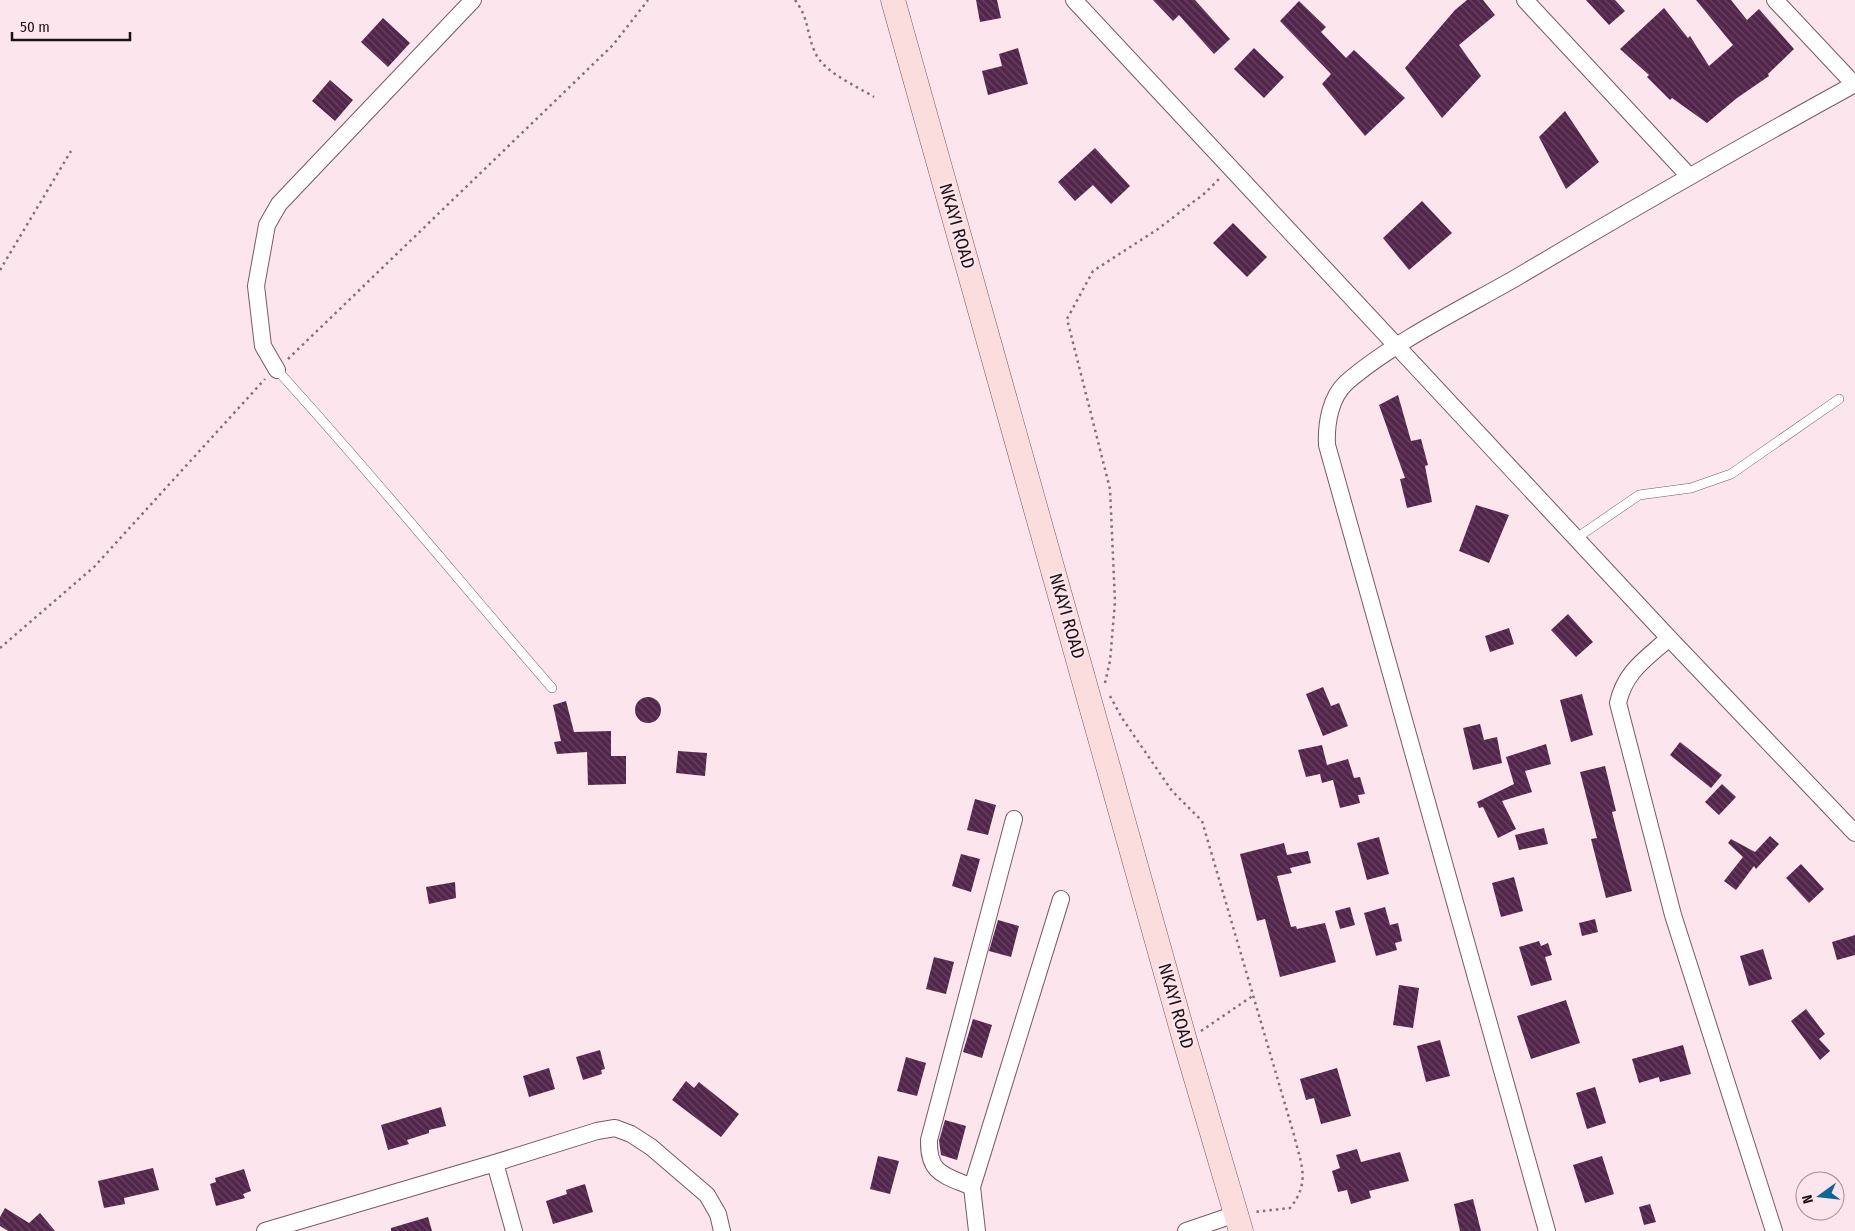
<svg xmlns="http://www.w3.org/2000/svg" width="1855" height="1231" font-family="'Fira Sans Condensed',sans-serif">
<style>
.building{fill:url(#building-back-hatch)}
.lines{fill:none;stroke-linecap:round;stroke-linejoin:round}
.service-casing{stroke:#745b63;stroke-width:10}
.minor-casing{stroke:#745b63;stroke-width:18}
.secondary-casing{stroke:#745b63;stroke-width:25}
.path{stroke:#827277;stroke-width:2.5;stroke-dasharray:2.5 4;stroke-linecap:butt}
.service{stroke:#fff;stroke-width:9}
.minor{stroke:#fff;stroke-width:16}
.secondary{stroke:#fcdddd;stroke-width:24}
.labels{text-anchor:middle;stroke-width:5;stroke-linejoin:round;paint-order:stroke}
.street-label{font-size:18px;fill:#1a1013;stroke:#fce5ec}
</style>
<defs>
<pattern id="building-back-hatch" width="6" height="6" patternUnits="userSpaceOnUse" patternTransform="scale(1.25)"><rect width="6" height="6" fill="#52264b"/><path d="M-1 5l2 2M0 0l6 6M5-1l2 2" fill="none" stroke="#674361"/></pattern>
</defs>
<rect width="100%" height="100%" fill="#fce5ec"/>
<path class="building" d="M976,0H997L1001,18L980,22Z
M1153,0H1195L1230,39L1214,54L1179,15L1173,21Z
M1467,0H1483L1495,15L1459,45L1481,76L1442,118L1405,68L1455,10Z
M1586,0H1615L1625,11L1609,25Z
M1696,0H1731L1747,20L1759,9L1794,49L1768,74L1769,76L1737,98L1707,123L1672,98L1670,100L1647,77L1649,75L1620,49L1664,8L1688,38L1690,36L1709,66L1733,45Z
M1299,1L1326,27L1321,32L1346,58L1354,50L1405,98L1365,136L1322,84L1331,74L1280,21Z
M383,18L410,43L388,67L361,42Z
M1018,48L1028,84L988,95L982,71L1002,66L999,54Z
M1254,48L1284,77L1264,98L1234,69Z
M330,80L353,100L335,121L312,101Z
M1565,111L1599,162L1566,189L1539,137Z
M1095,148L1130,186L1111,204L1093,185L1075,201L1058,182Z
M1422,201L1452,233L1409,270L1383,238Z
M1233,223L1267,257L1247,277L1213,243Z
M1398,395L1411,441L1421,439L1428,465L1425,466L1432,502L1407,508L1400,479L1405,478L1379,405Z
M1476,505L1509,515L1489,563L1459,551Z
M1568,614L1593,642L1576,657L1551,630Z
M1509,628L1514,644L1490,652L1485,636Z
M1323,687L1331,706L1339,703L1348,726L1323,736L1306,694Z
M1582,694L1593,735L1571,742L1560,700Z
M635 710a13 13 0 1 1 26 0a13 13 0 1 1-26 0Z
M566,701L574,732L611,731V756H626V784L588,785L587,752L557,754L554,742L561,741L553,705Z
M1480,724L1484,740L1497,737L1502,763L1473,770L1463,728Z
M1680,742L1722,775L1711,788L1670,755Z
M1546,744L1551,764L1525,771L1532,792L1502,801L1516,829L1498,838L1483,807L1479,808L1477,802L1514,784L1506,757Z
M1322,745L1327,765L1348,759L1354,778L1360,777L1365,794L1358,795L1360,803L1340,808L1333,780L1322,783L1320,774L1306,777L1298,750Z
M678,751L707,753L705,776L676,773Z
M1605,766L1616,811L1612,812L1632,891L1606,898L1591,839L1597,838L1580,772Z
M1722,784L1736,797L1719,815L1705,802Z
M975,799L996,805L988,835L967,830Z
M1544,828L1548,844L1519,850L1515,835Z
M1770,836L1779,844L1756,869L1754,866L1736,890L1724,881L1743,857L1728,843L1731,839L1755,852Z
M1379,837L1389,874L1367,880L1357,843Z
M1284,843L1287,855L1308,851L1311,863L1290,868L1292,873L1277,876L1291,927L1296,926L1297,929L1325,923L1336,962L1280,977L1265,919L1257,921L1240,854Z
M961,854L980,859L971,892L952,886Z
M1801,864L1824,889L1809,903L1786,878Z
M1514,877L1523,911L1501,917L1492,883Z
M455,882L456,898L429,904L426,887Z
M1350,907L1355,925L1340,929L1335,911Z
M1385,907L1390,925L1398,923L1402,941L1395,943L1397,950L1376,956L1364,913Z
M1595,919L1598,932L1582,936L1579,923Z
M998,920L1019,926L1011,957L989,951Z
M1855,935V955L1837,960L1832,942Z
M1539,941L1541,946L1548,943L1552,955L1545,957L1552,980L1531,986L1519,947Z
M1763,949L1772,979L1749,986L1740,956Z
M934,957L954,962L946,994L926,989Z
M1399,985L1419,988L1413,1028L1393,1025Z
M1566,1000L1580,1043L1531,1059L1517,1016Z
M1806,1009L1825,1034L1819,1039L1830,1051L1820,1060L1791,1021Z
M973,1019L992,1025L982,1058L963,1052Z
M1440,1040L1450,1076L1426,1082L1417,1046Z
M1683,1045L1691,1074L1660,1082L1659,1077L1639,1083L1632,1059Z
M600,1050L605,1069L601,1070L602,1074L583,1080L576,1057Z
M906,1057L926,1063L917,1096L897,1091Z
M549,1068L555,1089L529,1097L523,1076Z
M1337,1068L1351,1116L1321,1124L1314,1098L1306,1100L1300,1079Z
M686,1081L694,1088L699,1082L739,1114L721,1137L672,1100Z
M1595,1087L1606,1123L1587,1129L1576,1093Z
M441,1107L446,1126L429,1130V1133L407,1140L409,1144L388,1150L381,1125Z
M945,1120L966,1126L957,1160L941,1155L939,1141Z
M1357,1149L1361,1162L1400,1152L1409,1181L1369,1191L1371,1198L1351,1204L1347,1190L1338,1192L1332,1171L1340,1168L1336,1155Z
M878,1156L899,1161L890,1194L870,1189Z
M1602,1156L1614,1194L1585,1203L1573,1165Z
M153,1168L159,1190L124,1198L125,1204L104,1208L98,1181Z
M244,1169L251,1191L243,1194L245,1198L216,1206L210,1184L216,1182L215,1178Z
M585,1184L593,1212L553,1224L546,1201L567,1194L566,1190Z
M1473,1199L1481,1231H1460L1454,1204Z
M1650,1204L1656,1222L1644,1225L1639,1207Z
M5,1208L29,1223L40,1213L55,1231H8L0,1226V1217Z
M428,1217L432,1231H391V1228Z"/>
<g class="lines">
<defs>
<path id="service" d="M277,370C371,473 460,582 552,688
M1578,537L1639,495L1691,488L1731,474L1839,399"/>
<path id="minor" d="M1074,0L1669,638L1855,833
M1525,0L1689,176
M1775,0L1854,84
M277,370L263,346L256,286L267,225L279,204L473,0
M1669,638C1646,659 1625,671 1618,703L1673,915L1774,1231
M495,1163L514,1231
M972,1187C944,1175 928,1174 929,1140L1014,819
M265,1231L495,1163L597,1131L615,1128L631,1134L651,1147L707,1195L718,1214L722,1231
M977,1231L972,1187L1061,899
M1186,1231L1236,1214
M1547,1231L1327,445C1326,424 1330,397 1347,382C1392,343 1461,309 1514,279C1627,212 1740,147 1855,84"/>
<path id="secondary" d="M893,0L1185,1041L1241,1231"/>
</defs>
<use href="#service" class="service-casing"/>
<use href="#minor" class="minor-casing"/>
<use href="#secondary" class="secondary-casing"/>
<path class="path" d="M795,0C809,19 806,30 814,50C822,72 855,85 874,97
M0,270L71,151
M288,359L613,45L648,0
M0,648L94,567L265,379
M1105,683L1110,661L1115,602L1110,489L1067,319L1093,271L1158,229L1205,193L1220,178
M1110,696L1122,718L1172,791L1202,821L1294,1135C1301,1164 1311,1182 1290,1208L1255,1212
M1201,1031L1254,995"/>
<use href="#service" class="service"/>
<use href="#minor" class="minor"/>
<use href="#secondary" class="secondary"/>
</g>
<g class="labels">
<g class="street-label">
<text transform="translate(957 226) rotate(74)" y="6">NKAYI ROAD</text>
<text transform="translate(1067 616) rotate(74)" y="6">NKAYI ROAD</text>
<text transform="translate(1176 1006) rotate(74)" y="6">NKAYI ROAD</text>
</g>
</g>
<g transform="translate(1820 1196) rotate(255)"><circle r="24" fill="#fce5ec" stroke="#a29095"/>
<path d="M0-4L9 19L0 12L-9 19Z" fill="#0f6596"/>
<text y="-8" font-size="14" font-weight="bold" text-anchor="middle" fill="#1a1013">N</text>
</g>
<path d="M12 32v8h118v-8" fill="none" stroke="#1a1013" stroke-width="2.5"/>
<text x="20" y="32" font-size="15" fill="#1a1013" stroke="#fce5ec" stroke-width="4" paint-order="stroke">50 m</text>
</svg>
